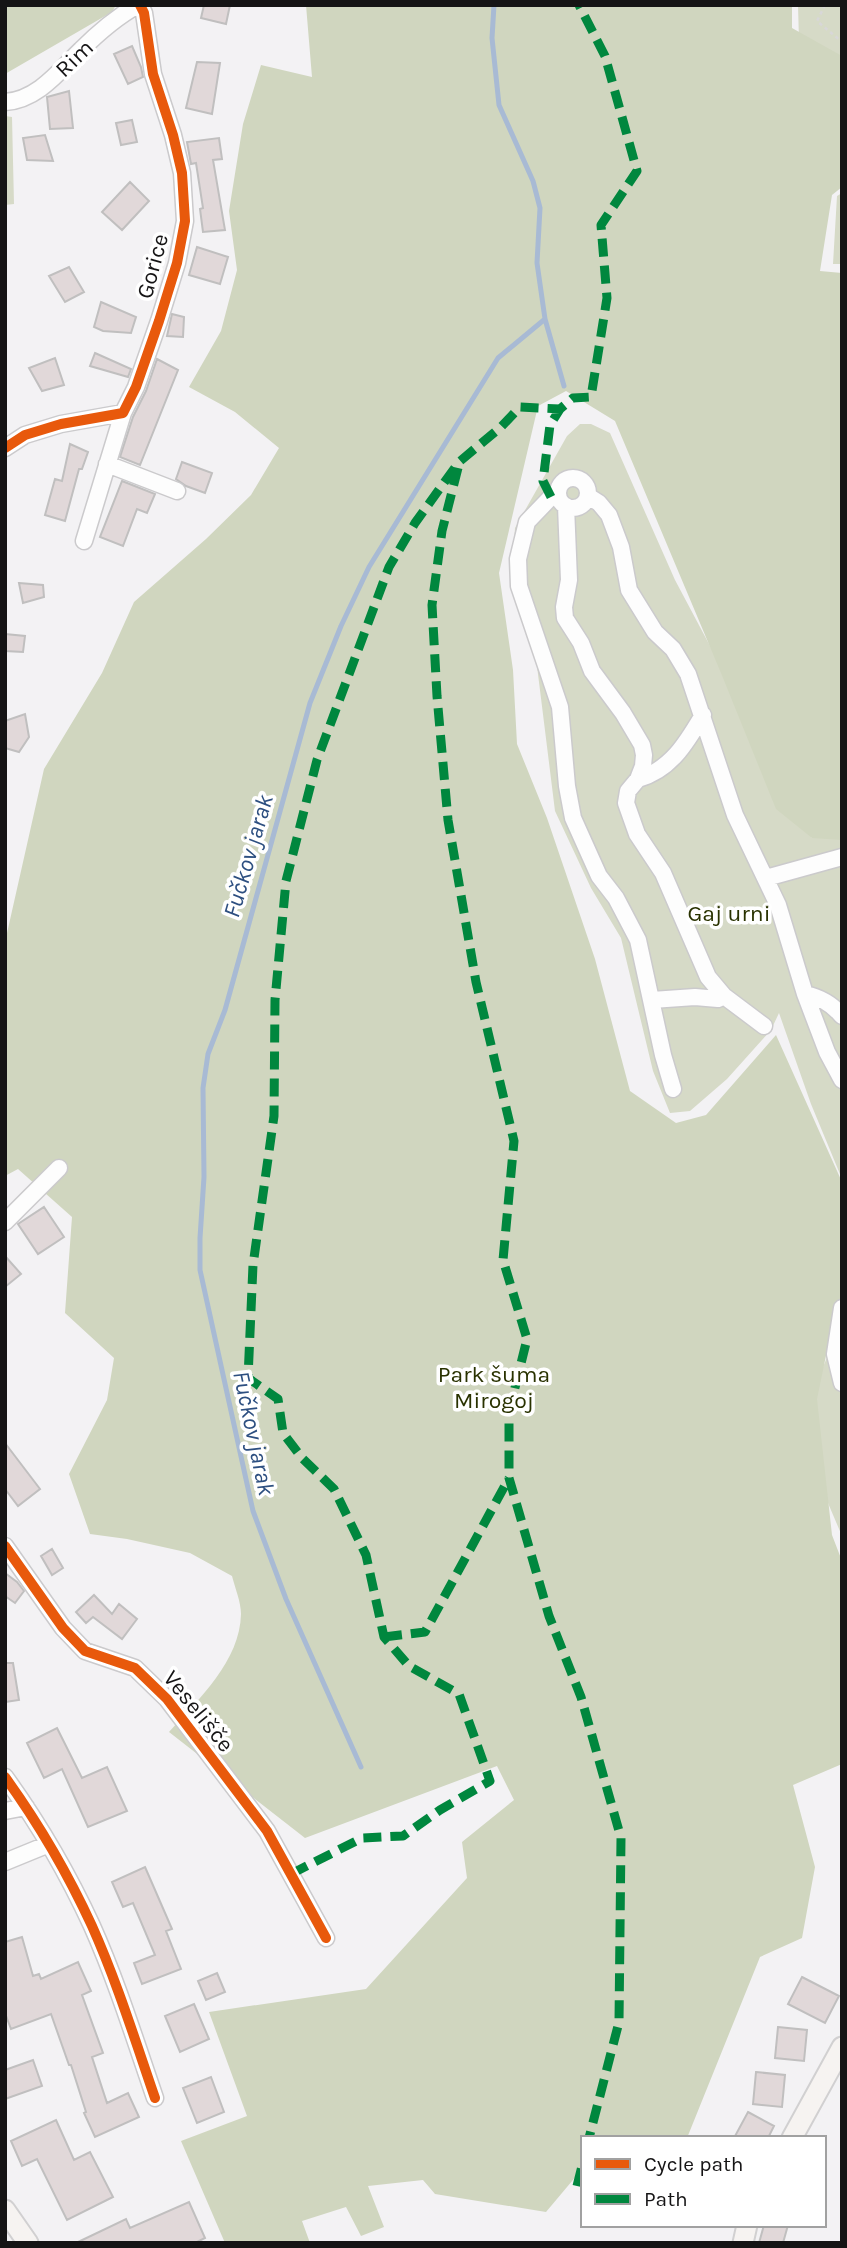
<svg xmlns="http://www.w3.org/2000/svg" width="847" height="2248" font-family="Karla,sans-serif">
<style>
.green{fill:#d6dac7}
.forest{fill:#d0d6bf}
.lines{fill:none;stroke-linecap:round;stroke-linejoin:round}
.stream{stroke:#a8bad4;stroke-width:5}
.building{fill:#e1d8d9;stroke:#c0bfbf;stroke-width:2}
.minor-casing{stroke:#cbcacc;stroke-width:19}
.major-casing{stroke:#d1d0d1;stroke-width:23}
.path{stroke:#d8d7d8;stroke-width:2.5;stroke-dasharray:3.5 3.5;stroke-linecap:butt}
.minor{stroke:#fdfdfd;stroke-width:16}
.major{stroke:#f6f3f1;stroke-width:19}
.quiet{stroke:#00873e;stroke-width:9;stroke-dasharray:18 9;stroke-linecap:butt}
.cycleway-casing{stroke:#fff;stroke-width:15}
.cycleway{stroke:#e8590c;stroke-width:10}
.labels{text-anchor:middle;stroke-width:7;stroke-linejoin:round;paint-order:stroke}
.street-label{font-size:23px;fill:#151415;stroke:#fff}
.park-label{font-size:23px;fill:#293200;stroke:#fff}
.water-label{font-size:24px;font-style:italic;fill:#2d4f80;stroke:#fff}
</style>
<rect width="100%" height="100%" fill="#f3f2f4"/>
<path class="green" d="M798,5H842V61L799,41Z
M5,116L12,117L14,204L5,205Z
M842,193V264H833L837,196Z
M580,424H591L610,433L675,580L812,838L842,834V1179L811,1104L779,1013L771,1030L727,1079L690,1111L670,1113L653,1071L621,938L591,888L555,811L535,650L512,576L515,528L567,436Z
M842,1321V1536L797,1430Z"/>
<path class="forest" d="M5,5H116L112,12L5,74Z
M306,5H792V28L842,56V187L832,195L820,271L842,273V840L812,838L776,809L721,673L615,421L566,391L538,406L499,573L513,670L517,744L547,818L595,959L630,1091L676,1123L706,1115L776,1035L842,1182V1332L828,1346L817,1399L832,1535L842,1561V1764L793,1785L815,1867L802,1938L760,1957L687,2138H583V2168L546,2212L435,2194L423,2180L368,2186L384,2227L361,2236L346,2207L302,2221L310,2243H225L181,2141L247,2116L209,2012L366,1989L467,1878L462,1842L514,1800L497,1766L305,1838L169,1732C199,1699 240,1661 241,1614C241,1602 235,1588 232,1576L190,1553L127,1539L90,1534L69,1474L107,1400L114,1358L65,1313L72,1217L18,1169L5,1176V942L44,769L102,673L134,602L206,539L251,495L279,448L235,412L189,387L221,331L237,270L229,211L243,124L261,65L312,77Z"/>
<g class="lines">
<path class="stream" d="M545,319L564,386
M361,1767L286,1599L253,1511L200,1270V1238L204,1177L203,1088L208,1054L225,1010L310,703L341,626L369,567L498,358L545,319L537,263L540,208L533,181L499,105L492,38L494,5"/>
</g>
<path class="building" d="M204,5H230L226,24L201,18Z
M132,46L141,67L143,77L128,84L114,54Z
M197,62L220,63L212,114L186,108Z
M69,91L73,128L50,129L47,97Z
M132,120L137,142L121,145L116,123Z
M45,135L53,161L27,160L23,138Z
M219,138L222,159L213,160L225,230L203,232L200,209L203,208L196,163L191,164L187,142Z
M130,182L149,201L122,230L102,212Z
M197,247L228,257L220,284L189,275Z
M69,267L84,292L65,302L49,276Z
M101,302L136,317L131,333L103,331L94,327Z
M172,314L184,317L183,337L167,336Z
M95,353L131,369L128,377L90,366Z
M55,358L64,385L42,391L29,368Z
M157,359L178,370L140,465L120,457L133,417L146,391Z
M70,444L88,452L82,469H79L65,521L45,515L55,479L62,481Z
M182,462L212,473L205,493L186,486L176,479Z
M122,481L155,494L147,513L137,509L123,546L100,537Z
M19,583L43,585L44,597L23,603Z
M5,634L25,636L23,652L5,651Z
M25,714L29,737L19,752L5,748V721Z
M44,1207L64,1237L38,1254L18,1224Z
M5,1256L21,1274L5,1287Z
M5,1443L40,1489L18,1506L5,1489Z
M52,1549L63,1568L52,1575L41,1556Z
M5,1573L17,1582L24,1591L15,1603L5,1596Z
M94,1595L112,1614L119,1604L137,1619L122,1639L93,1617L86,1623L76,1612Z
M5,1663H13L19,1700L5,1702Z
M57,1728L82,1778L107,1767L127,1811L88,1827L62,1769L44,1778L27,1743Z
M145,1867L172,1929L166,1931L181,1969L142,1984L134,1963L155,1955L133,1903L123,1907L112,1882Z
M22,1937L33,1976L39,1974L41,1979L78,1962L91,1991L82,1995L103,2053L92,2057L107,2103L128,2093L139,2117L95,2137L84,2113L86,2112L71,2065H69L51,2014L11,2029L5,2013V1942Z
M217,1973L225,1992L206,2000L198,1981Z
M802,1977L839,1996L825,2023L788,2004Z
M194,2004L209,2039L180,2052L165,2016Z
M778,2027L807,2030L804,2061L775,2058Z
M33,2060L42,2086L5,2099V2070Z
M756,2072L785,2075L782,2107L753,2104Z
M211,2077L224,2112L197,2123L183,2088Z
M748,2112L774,2126L768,2138H734Z
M56,2120L74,2160L90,2152L113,2197L67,2220L37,2159L22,2166L11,2141Z
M189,2202L205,2238L195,2243H76L126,2219L130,2228Z
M764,2225H788L783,2243H759Z"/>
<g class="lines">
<defs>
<path id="minor" d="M5,102C38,100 60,70 81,50C97,34 118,16 138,5
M5,448L25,435L61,424L123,413L136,387L159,321L177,263L185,221L182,173L173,135L153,74L144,13L140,5
M107,464L177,491
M558 493a15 15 0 1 1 30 0a15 15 0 1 1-30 0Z
M558,494L551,497L527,522L518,559L519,586L560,707L567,786L573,818L599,876L616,898L638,940L663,1055L673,1089
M588,496L599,503L609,515L621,547L629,590L655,632L673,649L688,674L735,815L778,905L805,994L827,1052L842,1080
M566,506L569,580L564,607L565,618L581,643L592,671L623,713L642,745L644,755L643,766L638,779L628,791L626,803L637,834L663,873L708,977L724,996L764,1026
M84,541L123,413
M638,779C671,770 687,742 703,715
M766,878L842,857
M805,994C819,997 833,1005 842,1016
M652,1000L695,997L718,999L724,996
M5,1222L59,1168
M842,1308L835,1354L842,1383
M5,1546L63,1628L85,1651L135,1668L167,1699L267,1831L326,1938
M5,1777C39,1824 68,1874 92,1926C117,1982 135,2040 155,2098
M5,1811L26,1807
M5,1862L49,1844"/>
<path id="major" d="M792,2138L842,2047
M5,2210L28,2243
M743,2243L747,2225"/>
</defs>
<use href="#minor" class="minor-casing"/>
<use href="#major" class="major-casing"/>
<path class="path" d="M825,5L817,21L842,42"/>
<use href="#minor" class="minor"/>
<use href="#major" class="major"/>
<path class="quiet" d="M458,468L442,531L432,605L437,696L448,820L476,982L514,1141L503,1260L527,1339L509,1412V1478L549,1616L581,1697L621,1838L619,2022L589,2138
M551,497L543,481L550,425L560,409L573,398L591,397L607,298L601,225L637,171L605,56L579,5
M384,1637L425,1632L509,1478
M291,1874L362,1838L403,1836L440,1810L490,1781L459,1694L409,1666L384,1637L366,1555L334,1489L302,1458L283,1433L278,1399L248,1378L253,1265L274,1116L275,1000L286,881L317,760L389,567L415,523L459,462L501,427L520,407L560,409
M577,2186L583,2162"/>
<defs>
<path id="cycleway" d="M5,448L25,435L61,424L123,413L136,387L159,321L177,263L185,221L182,173L173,135L153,74L144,13L140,5
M5,1546L63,1628L85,1651L135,1668L167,1699L267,1831L326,1938
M5,1777C39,1824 68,1874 92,1926C117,1982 135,2040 155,2098"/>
</defs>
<use href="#cycleway" class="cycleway-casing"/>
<use href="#cycleway" class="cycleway"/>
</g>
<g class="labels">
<g class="street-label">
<text transform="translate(74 58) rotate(-44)" y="8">Rim</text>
<text transform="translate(152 266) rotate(-75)" y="8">Gorice</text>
<text transform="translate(199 1711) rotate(51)" y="8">Veselišče</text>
</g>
<g class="park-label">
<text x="729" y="921">Gaj urni</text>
<text x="494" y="1382">Park šuma<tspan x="494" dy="26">Mirogoj</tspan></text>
</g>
<g class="water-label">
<text transform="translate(248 856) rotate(-74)" y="8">Fučkov jarak</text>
<text transform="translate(254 1433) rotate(78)" y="8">Fučkov jarak</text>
</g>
</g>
<rect width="847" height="2248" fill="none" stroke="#151415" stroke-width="14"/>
<rect x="581" y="2136" width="245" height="91" fill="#ffffff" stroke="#a1a1a1" stroke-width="2"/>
<rect x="595" y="2159" width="35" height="10" fill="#e8590c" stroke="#a1a1a1" stroke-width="2"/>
<text x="644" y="2171" font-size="21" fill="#151415">Cycle path</text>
<rect x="595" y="2194" width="35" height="10" fill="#00873e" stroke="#a1a1a1" stroke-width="2"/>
<text x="644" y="2206" font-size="21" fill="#151415">Path</text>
</svg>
